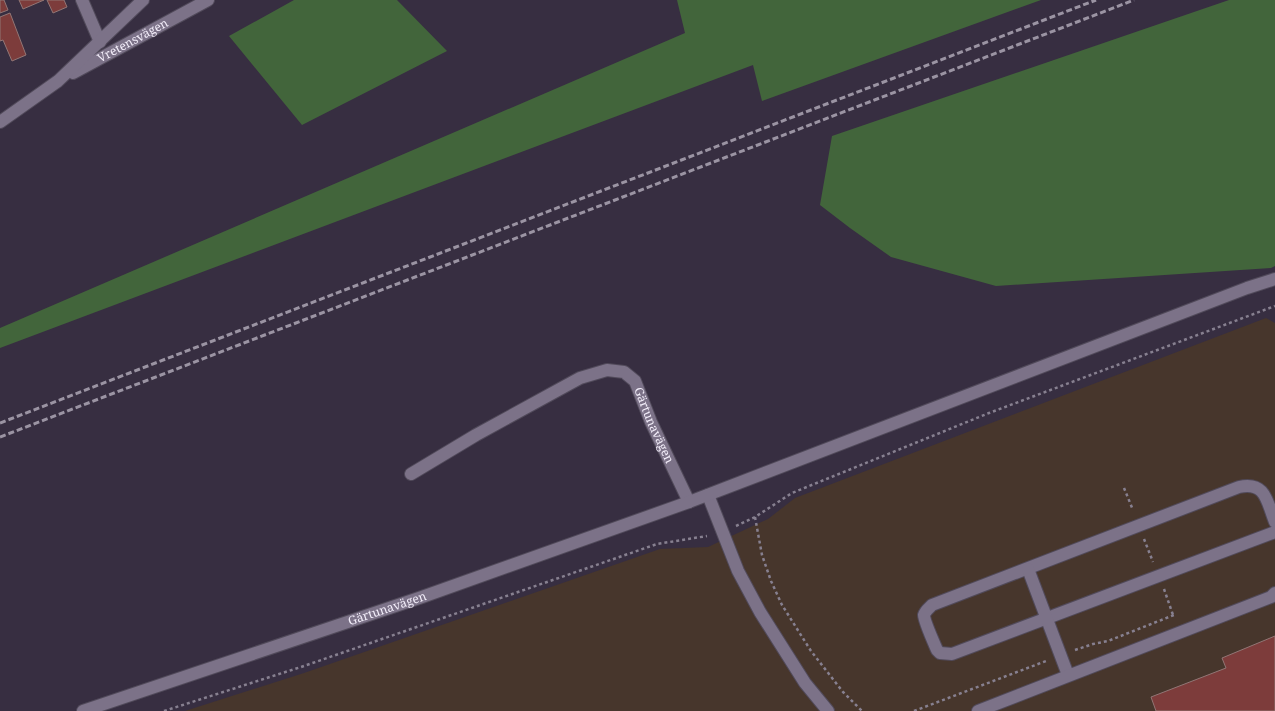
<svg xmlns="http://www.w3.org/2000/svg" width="1275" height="711" font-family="'Noto Serif',serif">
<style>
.industrial{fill:#47362c}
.green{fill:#42653b}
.building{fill:#7d3c3b;stroke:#927675}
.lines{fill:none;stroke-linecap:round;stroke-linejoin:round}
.minor-casing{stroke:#514a5a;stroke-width:14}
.path{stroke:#878090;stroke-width:2.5;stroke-dasharray:3 3;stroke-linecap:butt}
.minor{stroke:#7c7288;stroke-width:12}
.rail{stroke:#9b94a3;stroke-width:3;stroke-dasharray:6 3;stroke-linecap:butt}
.labels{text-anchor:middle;stroke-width:3;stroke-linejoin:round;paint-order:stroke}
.street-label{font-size:12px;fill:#f3eefa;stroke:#1c1821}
</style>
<rect width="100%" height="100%" fill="#372e41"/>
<path class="industrial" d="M1266,318L1275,323V711H185L304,673L660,549L708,547L768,519L795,498Z"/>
<path class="green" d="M294,0H397L447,51L302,125L229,36Z
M677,0H1041L762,101L753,65L0,348V328L685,33Z
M1229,0H1275V266L1271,268L996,286L891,257L850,228L820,205L832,136Z"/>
<path class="building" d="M0,0H4L8,10L0,13Z
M19,0H44L23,9Z
M47,0H64L67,7L53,13Z
M10,13L26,55L12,61L3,40L0,41V17Z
M1275,636V711H1156L1151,697L1226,668L1222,658Z"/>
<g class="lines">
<defs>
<g id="minor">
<path d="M82,0L100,42"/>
<path id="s1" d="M73,73L208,0"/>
<path d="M0,122L58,81L143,0"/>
<path id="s2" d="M411,474L476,435L580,378L607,370L624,372L635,381L651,422L689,502"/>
<path d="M708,495L738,571L760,612L805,683L828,711"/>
<path d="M1275,522C1267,502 1266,481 1239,487L932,605C929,608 925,611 924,615C924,621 934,643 937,650L940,653L952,654L1275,532"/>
<path d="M1028,569L1068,675"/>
<path id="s3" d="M83,711L422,597L689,502L1247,288L1275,279"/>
<path d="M978,711L1271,597L1275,593"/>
</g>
</defs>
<use href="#minor" class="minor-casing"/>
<path class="path" d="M1124,488L1133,510
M755,517L762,555L771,581L782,605L811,651L843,692L862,711
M736,526L755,517L792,493L989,413L1275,306
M1144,539L1153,562
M1164,589L1173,615
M1075,650L1093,644L1108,641L1174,615
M164,711L301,667L657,544L707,536
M914,711L1046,661"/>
<use href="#minor" class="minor"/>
<path class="rail" d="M0,423L1096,0
M0,437L1134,0"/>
</g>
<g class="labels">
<g class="street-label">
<text dy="4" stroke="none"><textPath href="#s1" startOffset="68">Vretensvägen</textPath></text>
<text dy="4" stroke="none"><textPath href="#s2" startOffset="302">Gärtunavägen</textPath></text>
<text dy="4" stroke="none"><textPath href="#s3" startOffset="321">Gärtunavägen</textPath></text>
</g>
</g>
</svg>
